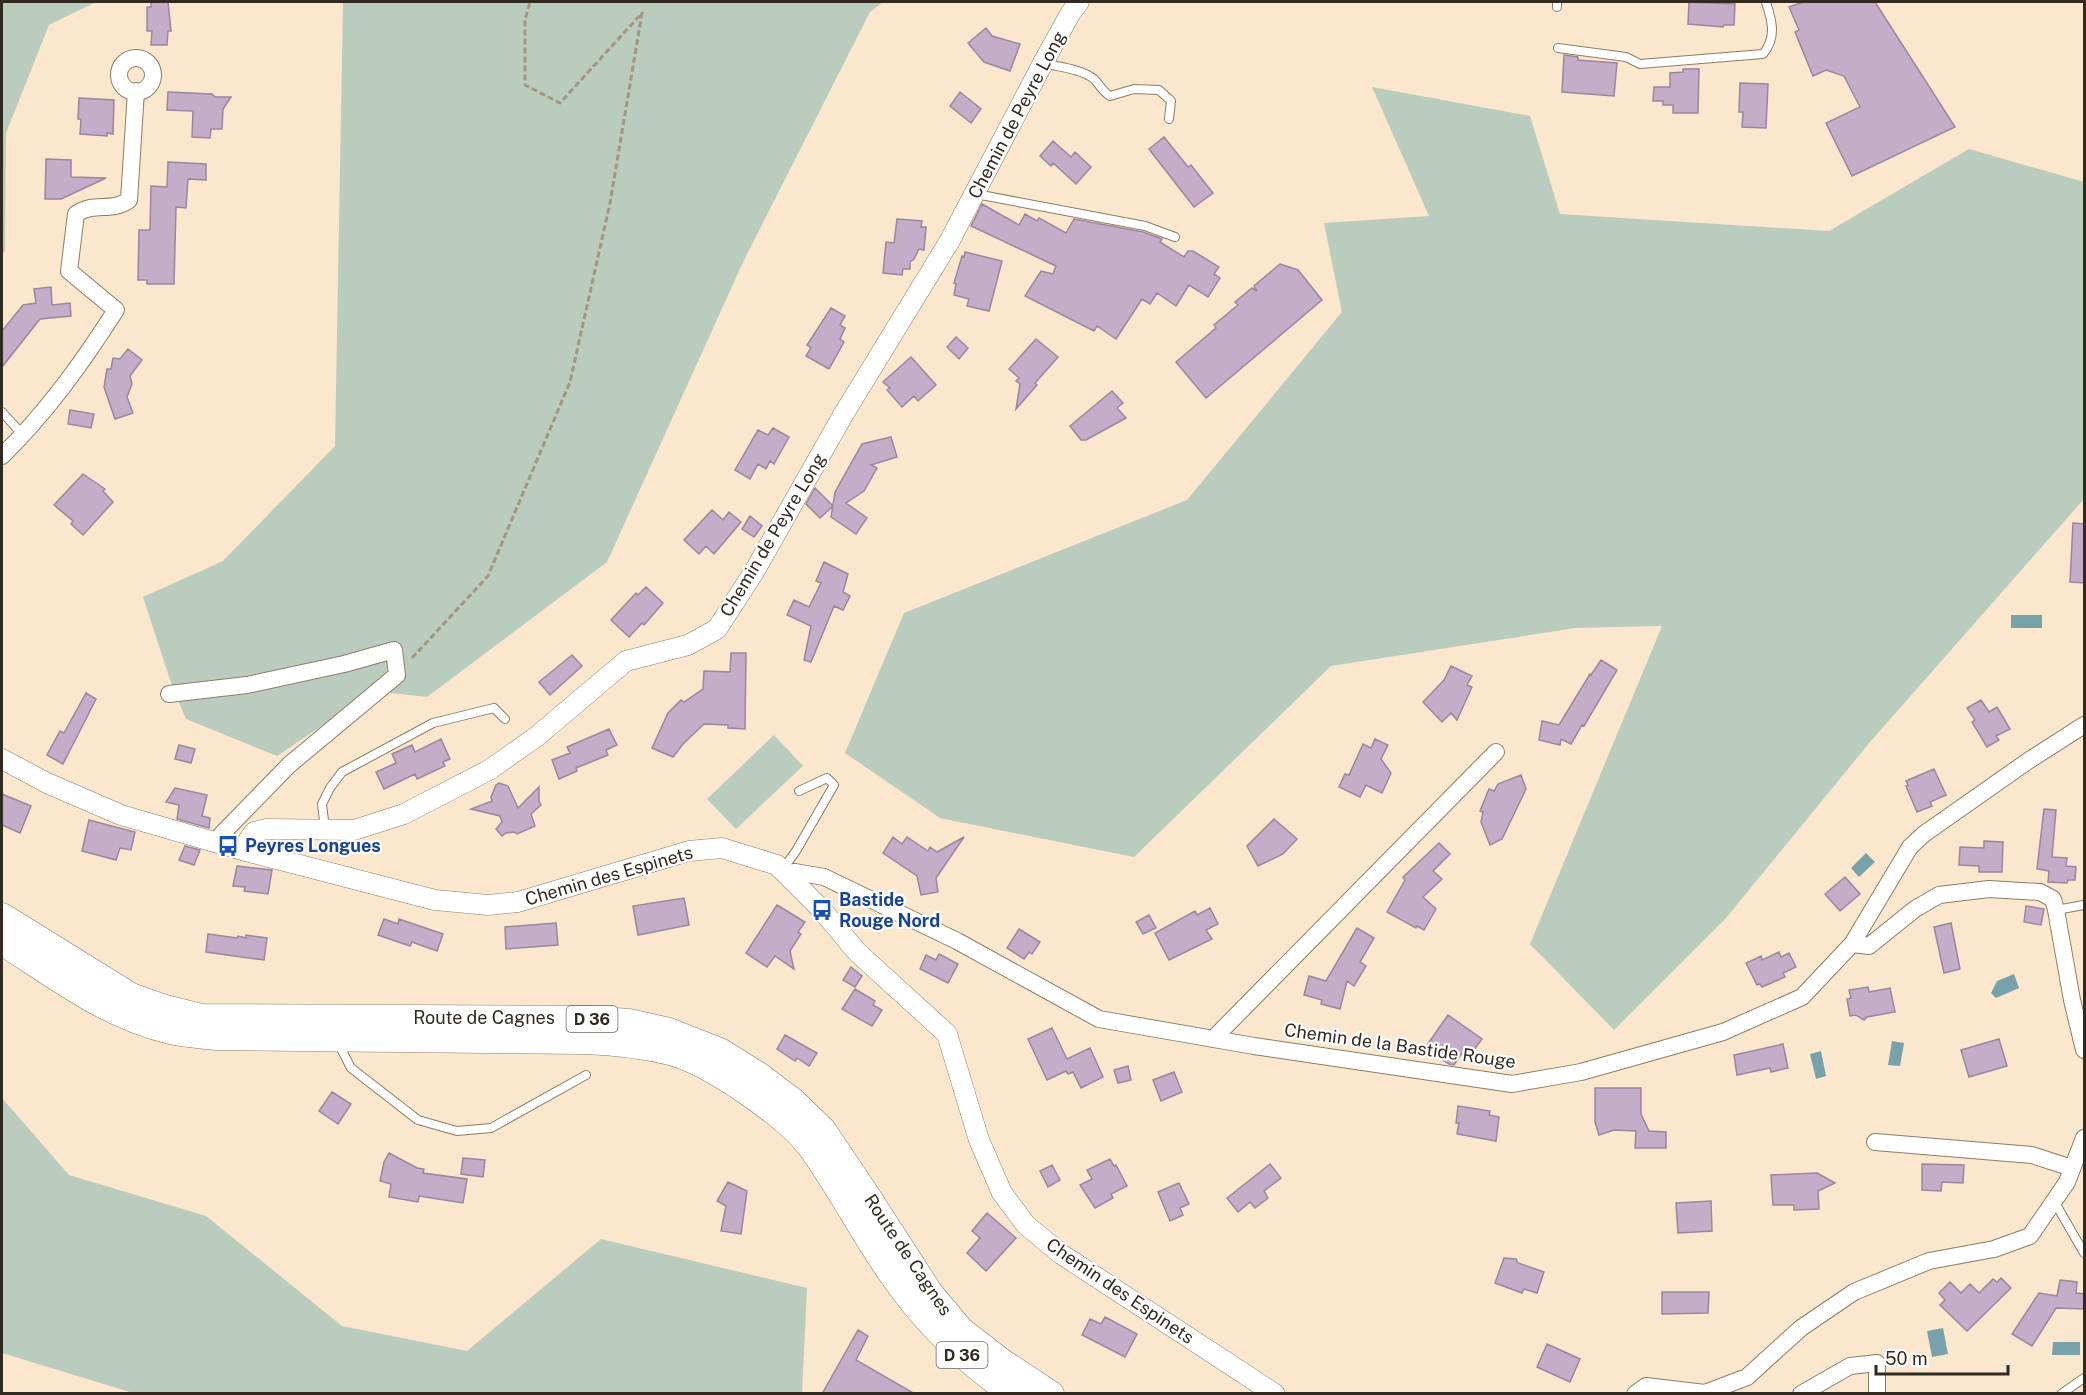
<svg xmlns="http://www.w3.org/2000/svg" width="2086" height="1395" font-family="'Public Sans',sans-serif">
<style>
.green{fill:#baccbd}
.water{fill:#77a2a9}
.building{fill:#c5adc9;stroke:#9a869d;stroke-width:1.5}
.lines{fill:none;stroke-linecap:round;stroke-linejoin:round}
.service-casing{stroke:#8d7c64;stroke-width:10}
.minor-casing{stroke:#8d7c64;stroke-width:18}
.tertiary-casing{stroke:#8d7c64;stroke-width:21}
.primary-casing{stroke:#8d7c64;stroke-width:27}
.path{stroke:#a49582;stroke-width:3;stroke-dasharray:6 3;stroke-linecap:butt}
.service{stroke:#fff;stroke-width:8}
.minor{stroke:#fff;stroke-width:16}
.tertiary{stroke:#fff;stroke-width:20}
.primary{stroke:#fff;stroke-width:26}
.labels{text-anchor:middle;stroke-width:4.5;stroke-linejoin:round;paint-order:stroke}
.shield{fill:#fff;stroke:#706a63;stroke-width:1.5}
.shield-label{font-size:16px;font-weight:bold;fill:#322a20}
.street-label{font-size:18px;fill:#322a20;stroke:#fff}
.transit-label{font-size:18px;font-weight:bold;fill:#164399;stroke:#fff;text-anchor:start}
</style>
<rect width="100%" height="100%" fill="#fbe7cd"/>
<path class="green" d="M2,2H96L49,25L6,133L5,251L2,254Z
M343,2H883L870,12L744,260L607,562L427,697L373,691L277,756L186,719L172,686L143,597L223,561L335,446Z
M1372,87L1530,116L1560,214L1829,231L1969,149L2084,182V499L1870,742L1726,918L1614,1030L1530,944L1662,626L1575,628L1331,666L1134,857L940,818L845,753L904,613L1187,500L1342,312L1324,223L1429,216Z
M774,735L803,766L736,829L707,799Z
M2,1098L69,1175L206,1216L342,1326L467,1351L601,1239L807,1288L802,1393H133L2,1353Z"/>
<path class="water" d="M2011,615H2042V628H2011Z
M1866,853L1875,862L1859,877L1851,868Z
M2014,974L2019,988L1996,998L1991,993L1997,981Z
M1892,1041L1904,1043L1900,1066L1888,1065Z
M1821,1051L1826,1076L1816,1079L1810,1054Z
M1943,1328L1948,1354L1932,1357L1927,1331Z
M2053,1342H2080V1355H2052Z"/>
<path class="building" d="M151,2H168L171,31H168L167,45H151L152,31H147V7H151Z
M1689,2L1735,4L1734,25H1724L1723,27L1688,24Z
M1803,2H1875L1955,127L1852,176L1826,123L1860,107L1844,76L1826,70L1813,76L1795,32L1799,30L1789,7Z
M986,28L992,36L1020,44L1010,71L984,62L968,43Z
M1564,55L1578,57V60L1617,63L1614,96L1562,92Z
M1683,69H1699L1698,113H1673V105H1663V101H1653L1654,87H1670V73L1683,72Z
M1740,83L1768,84L1766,128L1742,127L1743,112H1739Z
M168,92L212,94L215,97H231L223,109L222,129H211L210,138L192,137L193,111L167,110Z
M960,92L981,109L971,123L950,106Z
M79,98L114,100L113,134L107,133V136L80,134L81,119H78Z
M1164,137L1188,167L1191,165L1213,193L1194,207L1149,149Z
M1053,141L1071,157L1075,152L1091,167L1076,184L1053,163L1051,166L1040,156Z
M46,159L71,160V177L106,178L61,199H45Z
M168,162L206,164V180L188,179L186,208L176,207L174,284H147V280H138L139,230H150L151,186L167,187Z
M982,204L1019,225L1025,214L1037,221L1039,218L1066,233L1074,219L1143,232L1162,239L1160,242L1184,257L1188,251H1193L1219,267L1214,274L1220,278L1208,297L1189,285L1176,306L1157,293L1150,304L1142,299L1116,339L1097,326L1094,331L1025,296L1041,271L1053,274L1056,266L971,226Z
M897,219L922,221L921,227H926L924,250L919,249L914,259L910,262V269H903L902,275L883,273L886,242L894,243Z
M965,252L1002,261L989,311L967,306L969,299L954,295L956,284L954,283L962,256L964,257Z
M1280,264L1298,270L1322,300L1206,398L1176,362L1216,328L1214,325L1238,305L1235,302L1252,288L1257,291L1254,286Z
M51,287L52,305L70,303L71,316L40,319L2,367V331L23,305L36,303L34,289Z
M831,308L845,316L840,325L845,328L840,339L844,342L829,369L806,356L811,348L807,345Z
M956,337L968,348L959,359L947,347Z
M1036,339L1058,357L1035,383L1037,385L1016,409L1020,384L1016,381L1019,378L1009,369Z
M128,349L142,360L130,376L132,384L127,397L133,413L115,419L104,387L107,369H111L113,358L120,359Z
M911,357L936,385L918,401L914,396L902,407L887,390L890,388L883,382Z
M1112,391L1123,403L1117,408L1126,418L1086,440H1081L1070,426Z
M70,410L94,414L91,428L68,424Z
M773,428L789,437L774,464L770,461L766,469L758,464L750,479L735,470L758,430L768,435Z
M891,437L897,457L871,465L877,468L864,491L846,503L867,518L856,534L831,517L835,492L862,444Z
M83,474L105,489L103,491L113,502L83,535L71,524L73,521L54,505Z
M815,488L833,506L820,518L806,504Z
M712,510L723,520L729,512L741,522L714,554L706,546L699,554L684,540Z
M750,516L762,526L754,537L742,529Z
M2073,523L2085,524V583L2070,582Z
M824,562L848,574L843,592L850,596L843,610L834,606L811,662L804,660L811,626L787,615L794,600L809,607L821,583L816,581Z
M646,587L663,603L644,625L642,623L629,637L611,620L636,593L638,595Z
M731,653H746L745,729L728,728V725L704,724L683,744L673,757L652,748L668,713L681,700L684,702L703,689L704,671L730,672Z
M572,655L582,666L550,695L539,682Z
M1601,660L1617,670L1584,726L1582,725L1571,744L1561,739L1560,745L1539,740L1542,721L1559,725L1590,674L1591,675Z
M1451,666L1472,676L1467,685L1472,687L1457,720L1451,713L1442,722L1423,702L1444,680Z
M86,693L96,699L63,764L47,755L60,731L64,733Z
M1981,700L1989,712L1997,707L2010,729L1996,736L1999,740L1987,747L1972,722L1975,720L1967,708Z
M609,729L617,745L606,750L608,755L576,768L577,771L559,779L552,760L570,753L567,747Z
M441,739L450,759L443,762L445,766L417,779L415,774L384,789L376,772L396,763L392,754L412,745L415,752Z
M1375,739L1388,745L1381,759L1391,773L1382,793L1366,785L1360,797L1339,787L1345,774L1349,775L1363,744L1371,748Z
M179,745L195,749L191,763L175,759Z
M1934,769L1946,795L1930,802L1932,806L1917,812L1906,786L1908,785L1906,781Z
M1521,775L1526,789L1502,839L1490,845L1481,822L1483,812L1480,811L1489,789L1494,791L1498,784Z
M499,783L508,786L518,808L539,787V801L541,805L531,814L535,826L517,834L514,832L506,833L502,836L496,829L502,822L500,816L471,809L492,801L491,797L496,785Z
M175,788L207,795L202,816L210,818L209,828L177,819L179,805L166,802Z
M2,794L31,806L20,833L2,825Z
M2044,809L2056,810L2052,857L2067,858L2066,866L2076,867L2075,880H2068L2067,883L2048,882L2049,871L2037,869Z
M1274,819L1297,839L1283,854L1258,866L1247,846Z
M89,820L135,832L131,850L120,848L116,860L82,851Z
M893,837L902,844L907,837L928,851L930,847L937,852L964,837L936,878L938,892L921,895L917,876L883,853Z
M1984,841L2003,842L2002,872H1979V866L1959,865L1960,847L1984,848Z
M1439,843L1450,854L1433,871L1442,879L1423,897L1436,909L1424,930L1417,926L1416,928L1387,912L1405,880L1403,877Z
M185,846L200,850L194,865L179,860Z
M237,866L272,870L268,894L244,891L245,887L233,886Z
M1845,877L1860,894L1840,911L1825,894Z
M684,898L689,925L638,935L633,906Z
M777,905L805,922L798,932L801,934L790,951L794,969L775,956L767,967L746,953Z
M2026,906L2044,909L2041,925L2024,922Z
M1210,908L1218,924L1206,930L1212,939L1169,960L1155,933L1195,911L1197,915Z
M1149,915L1156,928L1143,934L1136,922Z
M384,919L398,924L399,919L443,934L437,951L412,942L410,946L378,935Z
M556,923L558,945L506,949L505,927Z
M1951,923L1960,969L1944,973L1934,927Z
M1357,928L1374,938L1360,962L1366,966L1354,986L1347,981L1340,1009L1321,1004L1322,1000L1304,995L1309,976L1326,981Z
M1019,929L1040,942L1032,954L1029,952L1024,959L1007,948Z
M208,934L237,938L238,936L246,938V935L267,938L264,960L206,952Z
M1779,952L1781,957L1789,953L1796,967L1783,973L1785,977L1762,987L1760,984L1757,985L1746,963L1761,956L1762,960Z
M939,954L958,964L948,983L920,969L926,955L936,960Z
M851,967L862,976L855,987L843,980Z
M1868,987L1869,992L1890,988L1895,1012L1867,1017L1864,1020L1856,1015L1850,1016L1847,999L1851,998L1849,990Z
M855,989L875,1001L873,1005L882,1010L872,1026L842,1009Z
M1448,1015L1482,1039L1471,1054L1464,1050L1454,1065L1449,1064L1425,1048Z
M1052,1028L1067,1059L1090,1048L1103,1077L1081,1088L1073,1072L1068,1074L1066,1071L1047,1080L1028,1039Z
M785,1035L817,1053L809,1066L797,1058L795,1061L777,1049Z
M1999,1039L2007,1066L1969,1077L1961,1050Z
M1783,1044L1788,1068L1771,1072L1770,1068L1737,1075L1734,1055Z
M1128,1066L1131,1080L1118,1083L1114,1070Z
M1174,1072L1182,1092L1161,1101L1153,1080Z
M1595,1088H1641V1114L1649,1131L1666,1132V1148H1635L1636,1131L1614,1130L1599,1135L1595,1122Z
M332,1092L351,1104L338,1124L319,1111Z
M1458,1106L1490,1111L1489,1115L1499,1117L1496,1141L1457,1134L1459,1123H1456Z
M389,1153L417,1168L424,1169L423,1173L467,1179L463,1203L419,1196L418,1202L389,1197L391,1184L380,1181L384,1162Z
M463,1158L485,1160L483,1177L461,1174Z
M1110,1159L1114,1166L1116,1165L1127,1186L1111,1194L1113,1198L1095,1208L1080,1185L1092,1179L1087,1170Z
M1270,1164L1281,1178L1264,1191L1268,1198L1255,1208L1250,1202L1238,1212L1227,1198Z
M1922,1164L1964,1165L1963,1183L1942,1182L1941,1191L1922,1190Z
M1052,1165L1060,1180L1048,1187L1040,1171Z
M1817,1173L1835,1183L1818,1191L1819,1209L1794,1210V1205H1773L1771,1175Z
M728,1182L747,1191L741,1234L721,1231L726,1206L717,1201Z
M1179,1183L1189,1204L1180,1208L1183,1215L1170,1221L1158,1192Z
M1711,1201L1712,1231L1678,1233L1676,1203Z
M987,1213L1016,1238L986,1271L967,1253L980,1238L972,1231Z
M1504,1258L1516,1259L1518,1263L1544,1272L1537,1293L1524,1289L1522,1293L1495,1283Z
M2001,1278L2011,1288L1967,1331L1940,1305L1945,1300L1939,1293L1950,1282L1961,1293L1970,1284L1979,1293L1993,1279L1997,1282Z
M2060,1280L2077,1282L2076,1293L2085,1294V1309L2056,1308L2032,1346L2012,1334L2039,1293L2057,1296Z
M1662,1292H1709L1708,1313L1662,1314Z
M1105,1317L1137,1334L1125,1357L1082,1335L1090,1319L1101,1324Z
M858,1330L868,1336L856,1360L915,1394H822Z
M1547,1344L1580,1359L1570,1382L1537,1367Z"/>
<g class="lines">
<defs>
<path id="service" d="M1557,7V2
M1558,48L1626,57L1640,64L1763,54C1777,37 1772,21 1766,2
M1043,63C1058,67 1082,69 1094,79C1100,85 1102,91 1110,96L1134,89L1159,90L1171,101L1169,119
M976,194L1145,226L1175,237
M2,412L23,435
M325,829L322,804L330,788L342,772L433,723L494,708L505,719
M783,869L796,851L834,785L827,778L799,791
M2056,910L2084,905
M337,1041L351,1068L418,1120L457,1131L491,1128L586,1075
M2054,1201L2084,1253
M2061,1394L2084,1378"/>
<path id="minor" d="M119 75a17 17 0 1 1 34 0a17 17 0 1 1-34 0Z
M2,456C47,412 82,363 116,310L69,271L76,214C95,201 111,213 129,200L136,91
M169,694L247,685L344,664L394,650L397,675L289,765L214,842
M785,873L795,872L824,877L957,941L1099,1019L1254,1046L1512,1084L1581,1072L1723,1032L1802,997L1852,944L1869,946L1915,909L1939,895L1989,889L2040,892L2053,899L2056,910L2072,1000L2084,1050
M1852,944L1910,847L1924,834L2028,761L2084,725
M1213,1039L1496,752
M1875,1142L2032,1155L2072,1168
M1635,1394L1646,1386L1705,1393L1747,1377L1801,1328L1854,1292L1929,1261L1994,1249L2030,1236L2067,1182L2084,1138
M1801,1394L1850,1366L1877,1363V1394"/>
<path id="tertiary" d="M2,759L47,783L121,815L242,850L435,900L488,905L518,902L689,851L722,848L777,865L822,910L857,952L947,1034L979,1140L1002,1193L1026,1225L1061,1254L1275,1394
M242,850L254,832L267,829L354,830L404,814L489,770L536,737L626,661L688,645L717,629L754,572L843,415L949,242L1043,63L1070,14L1079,2"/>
<path id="primary" d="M2,916L131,996L162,1007L202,1017L589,1019L629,1022L669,1031L720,1051L760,1076L793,1101L823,1130L868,1197L930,1293L961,1330L1001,1361L1051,1394
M2,942C55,976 108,1017 171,1031C186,1035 202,1035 217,1037L584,1041C613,1042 642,1045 670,1052C709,1062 788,1116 812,1149C843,1192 866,1240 898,1283C930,1328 967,1361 1012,1394"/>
</defs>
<use href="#service" class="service-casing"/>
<use href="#minor" class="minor-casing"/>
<use href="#tertiary" class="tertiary-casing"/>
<use href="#primary" class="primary-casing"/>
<path class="path" d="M412,658L488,576L570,382L610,203L642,13L560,103L525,85V20L530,2"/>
<use href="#service" class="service"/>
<use href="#minor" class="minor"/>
<use href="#tertiary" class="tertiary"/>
<use href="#primary" class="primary"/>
</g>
<defs>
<symbol id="bus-bare" viewBox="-9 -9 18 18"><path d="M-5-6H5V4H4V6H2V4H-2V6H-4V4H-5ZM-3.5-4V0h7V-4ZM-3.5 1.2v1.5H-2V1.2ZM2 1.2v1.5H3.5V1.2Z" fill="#1a4fb4" stroke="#fff" stroke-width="2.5" paint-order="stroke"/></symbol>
</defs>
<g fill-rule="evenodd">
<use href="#bus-bare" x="213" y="831" width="30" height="30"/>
<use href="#bus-bare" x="807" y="895" width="30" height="30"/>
</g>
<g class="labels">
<g class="shield">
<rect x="566.5" y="1006" width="51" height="26" rx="4.5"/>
<rect x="936.5" y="1342" width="51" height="26" rx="4.5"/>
</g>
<g class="shield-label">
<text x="592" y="1025">D 36</text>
<text x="962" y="1361">D 36</text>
</g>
<g class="street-label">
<text transform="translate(1017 115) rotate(-62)" y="6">Chemin de Peyre Long</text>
<text transform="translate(773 535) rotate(-59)" y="6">Chemin de Peyre Long</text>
<text transform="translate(609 876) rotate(-16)" y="6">Chemin des Espinets</text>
<text x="484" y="1024">Route de Cagnes</text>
<text transform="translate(1400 1046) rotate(8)" y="6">Chemin de la Bastide Rouge</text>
<text transform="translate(908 1255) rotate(56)" y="6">Route de Cagnes</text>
<text transform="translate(1120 1291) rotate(34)" y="6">Chemin des Espinets</text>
</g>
<g class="transit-label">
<text x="245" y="852">Peyres Longues</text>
<text x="839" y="906">Bastide<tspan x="839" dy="21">Rouge Nord</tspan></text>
</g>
</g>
<rect width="2086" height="1395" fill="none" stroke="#322a20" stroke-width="6"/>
<path d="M1876 1365v9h132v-9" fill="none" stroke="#322a20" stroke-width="3"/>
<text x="1885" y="1365" font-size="18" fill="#322a20" stroke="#ffffff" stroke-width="4.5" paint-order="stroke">50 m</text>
</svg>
